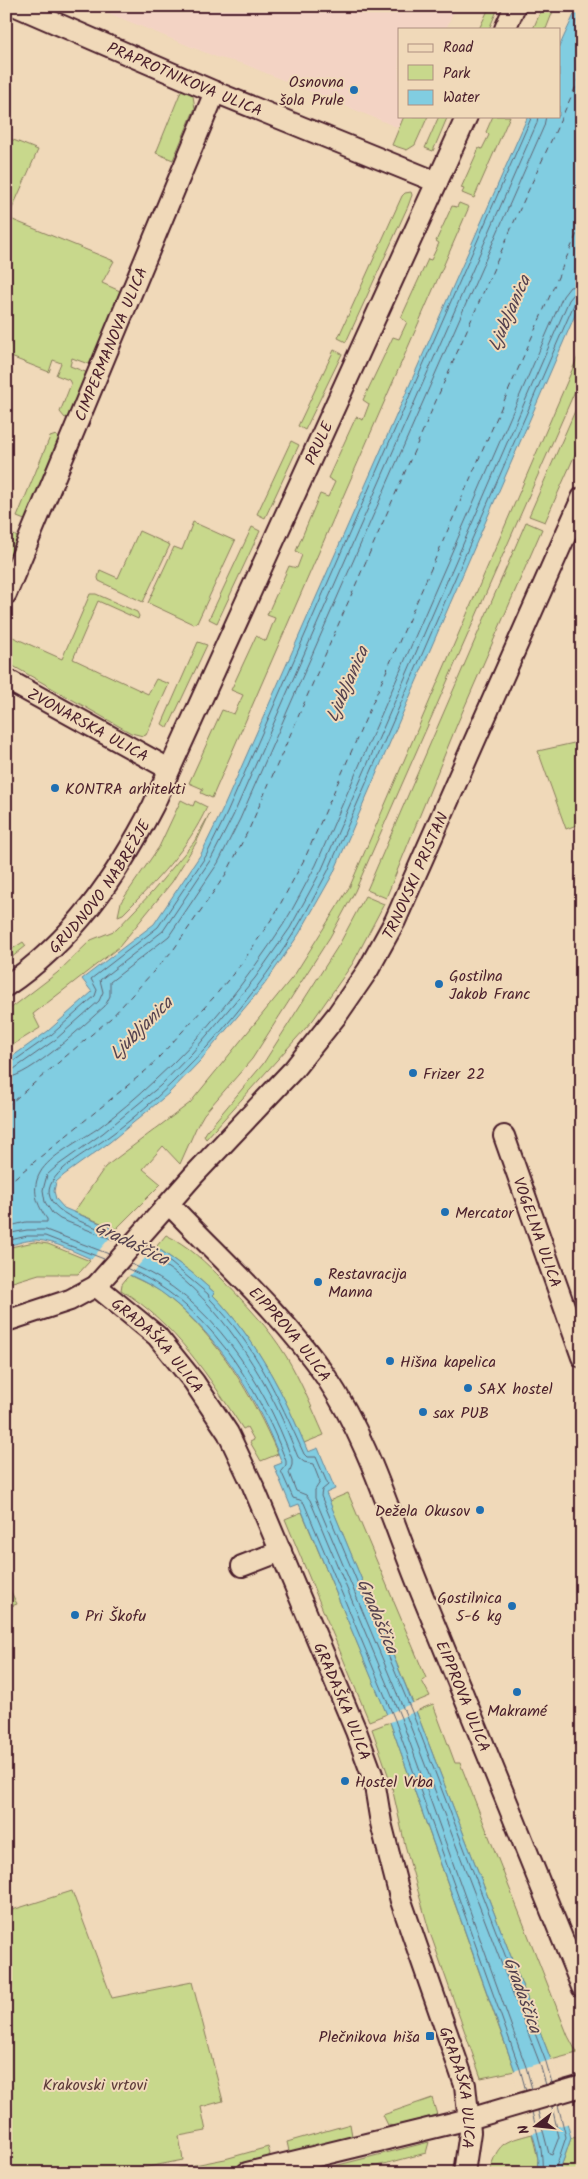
<svg xmlns="http://www.w3.org/2000/svg" width="588" height="2179" font-family="Kalam,sans-serif">
<style>
.built{fill:#f3d3c4}
.green{fill:#c8d88c;stroke:#897c5c}
.water{fill:#81cde1;stroke:#6b8798}
.pier{fill:#f0d9b9}
.lines{fill:none;stroke-linecap:round;stroke-linejoin:round}
.shore{stroke:#606574;stroke-width:1}
.ferry{stroke:#55424f;stroke-width:1;stroke-dasharray:6 5;stroke-linecap:butt}
.minor-casing{stroke:#4a1f2b;stroke-width:24}
.minor{stroke:#f0d9b9;stroke-width:20}
.poi-dot{fill:#1f6fb2;stroke:#f0d9b9;stroke-width:2}
.labels{text-anchor:middle;stroke-width:4;stroke-linejoin:round;paint-order:stroke}
.street-label{font-size:16px;fill:#4a1f2b;stroke:#f0d9b9}
.poi-label{font-size:16px;fill:#4a1f2b;stroke:#f0d9b9;text-anchor:start}
.park-label{font-size:16px;fill:#5d3b3a;stroke:#f0d9b9}
.water-label{font-size:18px;font-style:italic;fill:#55424f;stroke:#f0d9b9}
</style>
<rect width="100%" height="100%" fill="#f0d9b9"/>
<filter id="ink" filterUnits="userSpaceOnUse"><feTurbulence type="fractalNoise" baseFrequency=".02" numOctaves="2"/><feDisplacementMap in="SourceGraphic" scale="10" xChannelSelector="R" yChannelSelector="G"/><feConvolveMatrix kernelMatrix="1 2 1 2 8 2 1 2 1" color-interpolation-filters="sRGB"/></filter>
<g filter="url(#ink)">
<path class="built" d="M91,6H456L446,29H399V116H404L399,128L244,64L216,57Z"/>
<path class="green" d="M490,6H499L489,29H479Z
M543,6H555L546,29H533Z
M183,86L193,96L195,108L173,160L156,153Z
M404,116H428L415,145L407,150L392,145Z
M439,116L447,118L433,151L425,148Z
M493,116H510L474,198L462,193L464,189L461,188L479,148L482,149L489,135L486,132Z
M6,137L38,150L8,218L114,261L102,283L120,291L91,365L72,358L70,366L88,373L70,416L65,418L60,412L71,384L69,380L56,375L61,363L53,360L49,372L6,355L11,343L9,342L6,347Z
M411,192L412,195L408,206L346,342L338,338L402,196L405,193Z
M459,203L469,207L212,798L201,793L203,789L189,783L222,710L234,714L243,695L231,690L256,636L266,641L275,618L267,615L289,566L297,568L302,555L296,551L320,494L328,497L335,482L328,478L356,417L363,420L369,404L363,400L393,337L399,339L407,322L401,318L428,259L431,260L439,243L436,241L452,206L457,207Z
M582,347V375L355,891L330,937L252,1059L204,1114L196,1128L180,1164L163,1146L143,1169L161,1184L116,1229L74,1212L105,1167L190,1103L295,974L350,886Z
M334,350L342,354L305,430L298,426Z
M582,395V439L545,522L529,516Z
M56,435L60,441L27,521L17,517L50,437Z
M291,441L299,445L265,518L257,514Z
M193,522L235,541L197,623L193,624L148,603L174,547L182,550Z
M526,522L542,529L458,722L386,898L367,890Z
M252,527L260,531L217,623L209,619Z
M139,531L170,545L143,602L99,581L98,578L100,570L118,578Z
M10,533L21,539L6,574V544Z
M90,594H96L137,612L139,616L138,619L98,601L73,659L148,694L156,679L169,684L146,735L143,736L131,733L6,662V634L62,659Z
M198,642L207,645L168,728L162,724Z
M574,743L582,768V823L566,829L538,751Z
M181,800L193,806L195,801L207,807C188,849 155,882 123,914L118,916L121,902L159,847Z
M210,813L196,843L172,882L119,947L33,1014L40,1028L6,1049V1012L57,973L91,940L116,930L153,891L194,842Z
M365,896L384,904L353,963L313,1020L206,1139L204,1136L207,1131L263,1064L340,943Z
M23,942L26,946L6,962V953Z
M166,1235C188,1245 206,1263 223,1280C245,1303 269,1328 286,1356C301,1381 312,1408 324,1435L304,1443C281,1388 254,1337 213,1295L215,1293L191,1272L156,1247Z
M34,1242L48,1244L90,1261L78,1274H39L6,1284V1248Z
M129,1275C143,1282 158,1288 169,1298C220,1340 252,1395 278,1454L261,1461L250,1442L254,1440L247,1427L243,1429C209,1377 175,1323 121,1290L122,1284Z
M348,1493L426,1678L422,1681L430,1696L413,1703L329,1501Z
M302,1512L387,1714L369,1721L285,1519Z
M6,1582L17,1604L6,1608Z
M433,1704L455,1763H460L568,2036L577,2053L551,2060L416,1711Z
M390,1722L501,2033L515,2071L481,2078L429,1930L405,1845L391,1783L372,1729Z
M72,1891L112,1998L192,1982L223,2101L201,2107L206,2131L179,2136L183,2160L118,2173H6V1912Z
M432,2098L437,2115L394,2126L388,2125L383,2115Z
M350,2124L352,2136L348,2138L292,2152L289,2151L287,2142Z
M532,2134L538,2159L537,2173H489C498,2142 503,2142 532,2134Z
M582,2137V2173H559L571,2138Z
M429,2142L426,2153L350,2173H307Z
M268,2147L270,2154L267,2159L210,2173H154L225,2159Z"/>
<path class="water" d="M578,6H582V299L333,874L299,934L264,985L200,1061L168,1094L110,1142L64,1175L56,1182L54,1191L56,1199L64,1208L156,1247L191,1272L215,1293L213,1295C257,1340 284,1394 308,1452L318,1448L335,1489L326,1493L416,1711L551,2060L571,2138L559,2173H537L538,2159L536,2146L515,2071L390,1722L299,1504L291,1507L274,1466L282,1463C258,1400 222,1340 169,1298C147,1280 119,1271 94,1260C76,1253 55,1241 36,1240C26,1240 16,1244 6,1246V1061L48,1031L92,992L82,979L154,924L201,854L222,811L528,116H559V47Z"/>
<path class="pier" d="M119,1227L157,1245L128,1277L90,1261Z
M415,1702L419,1710L388,1723L385,1715Z
M554,2059L570,2123L530,2134L513,2071Z"/>
<g class="lines">
<path class="shore" d="M6,1064L11,1063L51,1035L95,996L97,990L91,979L158,927L206,856L227,813L532,116
M6,1071L14,1069L55,1040L99,1001L103,992L100,980L163,931L211,859L233,816L537,123L538,116
M6,1078C30,1077 86,1023 105,1006L110,996V982L169,936L218,863L240,819L544,126L546,116
M6,1227L26,1222H47V1219C37,1205 31,1189 40,1173C49,1156 81,1140 97,1129C117,1114 137,1097 155,1080C204,1036 247,980 283,925C295,906 305,885 316,865L563,296L570,287L582,285
M6,1234L27,1230H46L109,1254
M124,1238C103,1228 52,1218 49,1193C48,1172 89,1151 104,1140C176,1089 249,1006 295,931C307,912 317,891 328,871L575,302L582,299
M6,1241L27,1236H45L104,1259
M119,1242L60,1219L52,1213L45,1202L43,1190L47,1175L57,1166L103,1133L160,1086L192,1053L255,978L290,928L322,869L569,300L574,294L582,292
M145,1247L171,1263L208,1294L210,1299C256,1346 277,1395 304,1454L307,1457H316L328,1485L322,1490L321,1496L412,1712L546,2062L552,2083
M141,1252C200,1279 249,1351 277,1408C285,1424 291,1441 298,1457L304,1462L313,1464L320,1482L315,1490V1498L406,1715L540,2064L546,2085
M131,1264C211,1297 263,1381 292,1459V1465L289,1473L296,1491L306,1495L310,1500L401,1718L526,2067L532,2089
M126,1268C206,1301 257,1384 286,1461V1465L281,1471L293,1498L300,1500L304,1503L395,1720L520,2069L526,2091
M538,2111L549,2154L552,2155L559,2137L552,2107
M532,2112C537,2133 544,2151 542,2173
M554,2173L566,2137L558,2105"/>
<path class="ferry" d="M6,1107L111,1018L174,949L226,874L250,827L514,222L582,73
M6,1185L149,1068L214,997L242,963L275,914L305,858L582,222"/>
<defs>
<g id="minor">
<path id="s1" d="M16,6L215,92L437,182"/>
<path d="M505,29L515,6"/>
<path id="s2" d="M6,594L215,92"/>
<path id="s3" d="M6,679L169,769"/>
<path id="s4" d="M6,986C73,941 117,876 153,806L467,116"/>
<path id="s5" d="M504,1136L582,1357"/>
<path id="s6" d="M169,1204C222,1260 282,1313 326,1377C369,1441 390,1516 419,1587C474,1720 528,1854 582,1987"/>
<path id="s7" d="M96,1286L157,1336L194,1382L228,1433L253,1486L356,1731L374,1780L381,1823L401,1901L465,2085L470,2132L464,2173"/>
<path id="s8" d="M6,1321L70,1300L96,1286L193,1176L294,1069L337,1015L368,970L395,921L582,498"/>
<path d="M242,1566L281,1551"/>
<path d="M247,2173L469,2119L582,2086"/>
</g>
</defs>
<use href="#minor" class="minor-casing"/>
<use href="#minor" class="minor"/>
</g>
</g>
<g class="poi-dot">
<circle cx="354" cy="90" r="5"/>
<circle cx="55" cy="788" r="5"/>
<circle cx="439" cy="984" r="5"/>
<circle cx="413" cy="1073" r="5"/>
<circle cx="445" cy="1212" r="5"/>
<circle cx="318" cy="1282" r="5"/>
<circle cx="390" cy="1361" r="5"/>
<circle cx="468" cy="1388" r="5"/>
<circle cx="423" cy="1412" r="5"/>
<circle cx="480" cy="1510" r="5"/>
<circle cx="512" cy="1606" r="5"/>
<circle cx="75" cy="1615" r="5"/>
<circle cx="517" cy="1692" r="5"/>
<circle cx="345" cy="1781" r="5"/>
<rect x="425" y="2031" width="10" height="10" rx="2.5"/>
</g>
<g class="labels">
<g class="street-label">
<text dy="6" stroke="none"><textPath href="#s1" startOffset="184">PRAPROTNIKOVA ULICA</textPath></text>
<text dy="6" stroke="none"><textPath href="#s2" startOffset="271">CIMPERMANOVA ULICA</textPath></text>
<text dy="6" stroke="none"><textPath href="#s4" startOffset="634">PRULE</textPath></text>
<text dy="6" stroke="none"><textPath href="#s3" startOffset="94">ZVONARSKA ULICA</textPath></text>
<text dy="6" stroke="none"><textPath href="#s8" startOffset="620">TRNOVSKI PRISTAN</textPath></text>
<text dy="6" stroke="none"><textPath href="#s4" startOffset="138">GRUDNOVO NABREŽJE</textPath></text>
<text dy="6" stroke="none"><textPath href="#s5" startOffset="102">VOGELNA ULICA</textPath></text>
<text dy="6" stroke="none"><textPath href="#s6" startOffset="178">EIPPROVA ULICA</textPath></text>
<text dy="6" stroke="none"><textPath href="#s7" startOffset="86">GRADAŠKA ULICA</textPath></text>
<text dy="6" stroke="none"><textPath href="#s6" startOffset="582">EIPPROVA ULICA</textPath></text>
<text dy="6" stroke="none"><textPath href="#s7" startOffset="491">GRADAŠKA ULICA</textPath></text>
<text dy="6" stroke="none"><textPath href="#s7" startOffset="896">GRADAŠKA ULICA</textPath></text>
</g>
<g class="poi-label">
<text x="344" y="87" text-anchor="end">Osnovna<tspan x="344" dy="18">šola Prule</tspan></text>
<text x="65" y="794">KONTRA arhitekti</text>
<text x="449" y="981">Gostilna<tspan x="449" dy="18">Jakob Franc</tspan></text>
<text x="423" y="1079">Frizer 22</text>
<text x="455" y="1218">Mercator</text>
<text x="328" y="1279">Restavracija<tspan x="328" dy="18">Manna</tspan></text>
<text x="400" y="1367">Hišna kapelica</text>
<text x="478" y="1394">SAX hostel</text>
<text x="433" y="1418">sax PUB</text>
<text x="470" y="1516" text-anchor="end">Dežela Okusov</text>
<text x="502" y="1603" text-anchor="end">Gostilnica<tspan x="502" dy="18">5-6 kg</tspan></text>
<text x="85" y="1621">Pri Škofu</text>
<text x="517" y="1716" text-anchor="middle">Makramé</text>
<text x="355" y="1787">Hostel Vrba</text>
<text x="420" y="2042" text-anchor="end">Plečnikova hiša</text>
</g>
<g class="park-label">
<text x="95" y="2090">Krakovski vrtovi</text>
</g>
<g class="water-label">
<text transform="translate(509 313) rotate(-66)" y="6">Ljubljanica</text>
<text transform="translate(347 684) rotate(-66)" y="6">Ljubljanica</text>
<text transform="translate(141 1028) rotate(-45)" y="6">Ljubljanica</text>
<text transform="translate(132 1243) rotate(26)" y="6">Gradaščica</text>
<text transform="translate(378 1616) rotate(67)" y="6">Gradaščica</text>
<text transform="translate(523 1995) rotate(70)" y="6">Gradaščica</text>
</g>
</g>
<rect width="588" height="2179" fill="none" stroke="#f0d9b9" stroke-width="25"/>
<rect x="12" y="12" width="563" height="2154" fill="none" stroke="#4a1f2b" stroke-width="2" filter="url(#ink)"/>
<rect x="398" y="28" width="162" height="90" fill="#f0d9b9" stroke="#ae8f80"/>
<rect x="408" y="44" width="25" height="8" fill="#f0d9b9" stroke="#ae8f80"/>
<text x="443" y="52" font-size="15" fill="#4a1f2b">Road</text>
<rect x="408" y="65" width="25" height="15" fill="#c8d88c" stroke="#ae8f80"/>
<text x="443" y="78" font-size="15" fill="#4a1f2b">Park</text>
<rect x="408" y="90" width="25" height="15" fill="#81cde1" stroke="#ae8f80"/>
<text x="443" y="102" font-size="15" fill="#4a1f2b">Water</text>
<g transform="translate(536 2126) rotate(254)" stroke="#f0d9b9" stroke-width="4" paint-order="stroke">
<path d="M0-4L9 19L0 12L-9 19Z" fill="#4a1f2b"/>
<text y="-8" font-size="14" font-weight="bold" text-anchor="middle" fill="#4a1f2b">N</text>
</g>
</svg>
